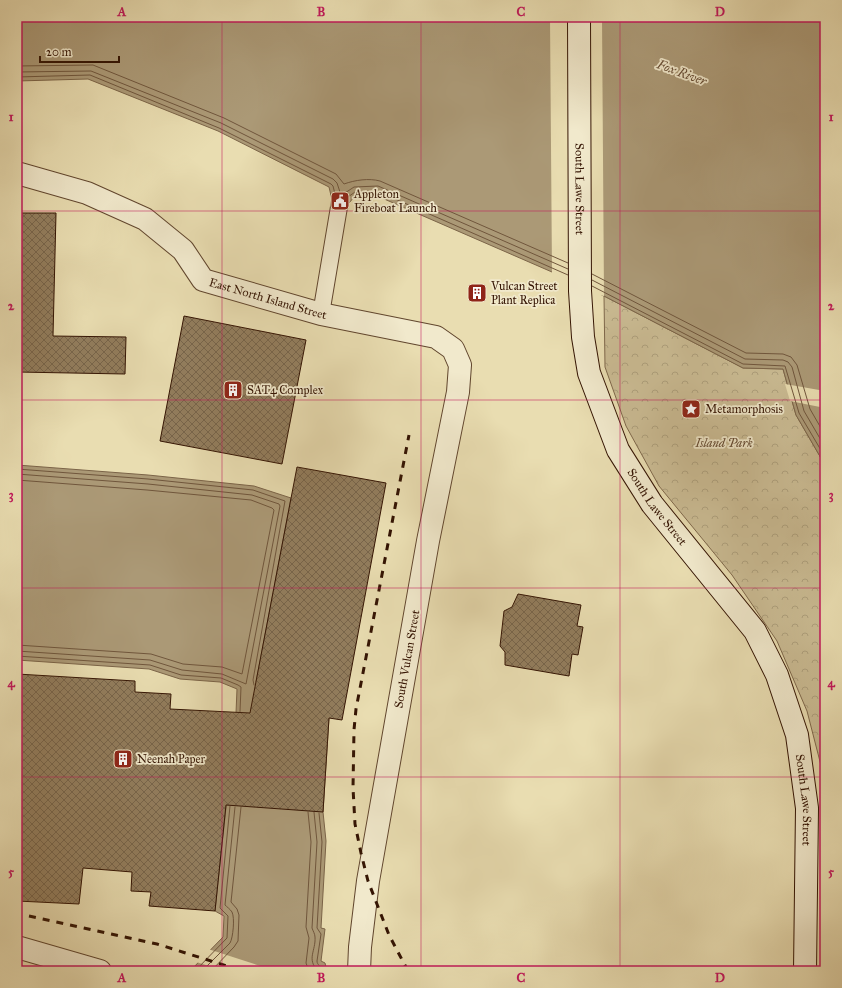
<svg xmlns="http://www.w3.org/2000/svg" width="842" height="988" font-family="'IM FELL Great Primer',serif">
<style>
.park{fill:url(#park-crowns);stroke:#7f684b}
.water{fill:#ab9976;stroke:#7b6448}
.pier{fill:#e9ddb1}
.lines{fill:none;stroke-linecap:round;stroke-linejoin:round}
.shore{stroke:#70563c;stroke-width:1}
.building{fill:url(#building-cross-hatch);stroke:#341403}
.lane-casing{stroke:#61462e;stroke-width:18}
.street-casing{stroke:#61462e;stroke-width:24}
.secondary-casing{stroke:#341403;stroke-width:24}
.lane{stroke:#f1e9cc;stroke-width:16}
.street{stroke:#f1e9cc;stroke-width:22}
.secondary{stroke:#f1e9cc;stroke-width:22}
.rail{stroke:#341403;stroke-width:3;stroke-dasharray:7 7;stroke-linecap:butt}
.grid{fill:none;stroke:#c2185b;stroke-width:1;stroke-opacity:0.55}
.labels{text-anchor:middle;stroke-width:3.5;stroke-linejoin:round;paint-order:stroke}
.street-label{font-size:12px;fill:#341403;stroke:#f1e9cc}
.poi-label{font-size:12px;fill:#341403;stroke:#f1e9cc;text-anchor:start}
.park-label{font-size:12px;font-style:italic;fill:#61462e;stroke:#f1e9cc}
.water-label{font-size:13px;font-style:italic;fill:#644931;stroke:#f1e9cc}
.neatline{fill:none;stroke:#c2185b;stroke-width:1.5}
.grid-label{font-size:13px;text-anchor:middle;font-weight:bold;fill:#c2185b}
</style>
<defs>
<pattern id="park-crowns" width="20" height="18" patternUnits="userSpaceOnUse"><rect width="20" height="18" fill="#cabb93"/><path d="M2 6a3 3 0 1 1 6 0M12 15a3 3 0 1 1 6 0" fill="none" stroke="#aea07d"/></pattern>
<pattern id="building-cross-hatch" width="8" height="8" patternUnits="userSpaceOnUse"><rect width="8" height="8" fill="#927d5d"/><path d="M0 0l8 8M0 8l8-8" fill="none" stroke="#78654b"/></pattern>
</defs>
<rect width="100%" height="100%" fill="#e9ddb1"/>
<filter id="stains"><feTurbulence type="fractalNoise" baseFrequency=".005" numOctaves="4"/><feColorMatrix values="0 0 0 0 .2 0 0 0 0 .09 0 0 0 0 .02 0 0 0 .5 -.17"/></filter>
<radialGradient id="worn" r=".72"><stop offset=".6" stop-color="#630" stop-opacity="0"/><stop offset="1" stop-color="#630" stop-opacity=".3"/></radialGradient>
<path class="park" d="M604,296L743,368L783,369L796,415L825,465V948V781L807,711L777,641L732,575L659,486L626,426L605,367Z"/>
<path class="water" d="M17,17H825V465L796,415L783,369L743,368L604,296L552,272L375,195L355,196L349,203L332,200L329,187L218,131L88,79L17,81Z
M17,465L148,475L254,486L291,498L256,682L329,718L323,812L326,841L321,928L325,929L321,961L325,963L327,971H190L223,937L224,916L215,911L236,713L237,689L220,682L180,679L149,669L17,660Z"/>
<path class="pier" d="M550,17H602L604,296L594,294L552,274Z
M785,384L825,391V408L790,401Z
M208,949L276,971H225L196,962Z"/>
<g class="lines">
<path class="shore" d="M17,66L93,65L224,118L336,174L344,184C355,180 369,178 380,181L568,263
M17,72L91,71L221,123L333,179L337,183L340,192
M17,77L90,75L219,128L331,184L333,186L335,194
M342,192L345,193L354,187L378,186L568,269
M348,197L355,192L377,191L568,275
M592,274L746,353L783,354L791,357L797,365L810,409L825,435
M592,280L745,359L783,360L788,362L792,367L804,411L825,447
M592,286L743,364L785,366L799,413L825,457
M17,469L148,479L253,490L285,501L253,680L254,685
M17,474L148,484L252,495L279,504L280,506L246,684L222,674L182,670L150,660L17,651
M17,480L147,490L251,500L272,508L274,510L242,674L222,667L183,664L151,654L17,645
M17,656L150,665L181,675L221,678L238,685L241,687L240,712
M308,812L311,842L306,927L309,938L306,963L309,971
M314,812L317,842L312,928C313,931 315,934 315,937C316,951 306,959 318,971
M319,813L322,842L317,928L321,934L317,961C317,965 321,966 323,971
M195,971L227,938L228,916L220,908L230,806
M202,971L230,943C233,938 235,918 232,912C230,909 227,907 225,905L235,807
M211,971L234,947L238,941L239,915L237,909L231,902L241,807"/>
</g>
<path class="building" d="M17,213H56L53,336L126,337L125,374L17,372Z
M184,316L306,340L282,464L160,441Z
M297,467L386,483L342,720L329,718L323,812L226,805L215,911L149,906L151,892L131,891L132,872L83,868L79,904L17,901V674L135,681V692L171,694L170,709L250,713Z
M518,594L581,605L577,626L583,627L578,655L572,654L569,676L505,665V652L500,646L504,611L512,607Z"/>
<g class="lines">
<defs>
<path id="lane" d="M321,314L340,201"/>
<g id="street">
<path id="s1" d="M17,173L87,193L145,219L183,250L203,280L321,314L436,337L453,349L460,365L458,392L428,541L368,881L360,947L359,971"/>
<path d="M17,947L100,971"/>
</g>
<g id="secondary">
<path id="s2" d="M579,17L580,291L583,337L589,373L618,450L652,504L755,631L777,675L797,735L807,808L805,971"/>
</g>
</defs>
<use href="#lane" class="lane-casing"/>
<use href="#street" class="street-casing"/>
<use href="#secondary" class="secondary-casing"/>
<use href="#lane" class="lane"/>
<use href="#street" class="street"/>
<use href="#secondary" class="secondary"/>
<path class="rail" d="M29,916L157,944L243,971
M408,971L389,935L368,881L361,853L355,824L353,788L354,730L356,709L409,435"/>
</g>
<path class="grid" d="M222,17V971M421,17V971M620,17V971M17,211H825M17,400H825M17,588H825M17,777H825"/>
<defs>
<symbol id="civic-square" viewBox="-11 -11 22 22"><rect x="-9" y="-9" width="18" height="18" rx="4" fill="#8f2418" stroke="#f1e9cc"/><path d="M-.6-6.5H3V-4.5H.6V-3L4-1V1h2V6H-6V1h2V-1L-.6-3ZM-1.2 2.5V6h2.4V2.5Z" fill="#fff"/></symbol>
<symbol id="building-square" viewBox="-11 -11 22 22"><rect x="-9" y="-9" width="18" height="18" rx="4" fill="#8f2418" stroke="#f1e9cc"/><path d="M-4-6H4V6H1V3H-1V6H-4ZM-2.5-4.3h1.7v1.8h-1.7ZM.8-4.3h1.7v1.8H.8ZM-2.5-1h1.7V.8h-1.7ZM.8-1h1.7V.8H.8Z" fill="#fff"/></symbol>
<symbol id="sight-square" viewBox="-11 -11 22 22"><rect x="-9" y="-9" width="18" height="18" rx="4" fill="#8f2418" stroke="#f1e9cc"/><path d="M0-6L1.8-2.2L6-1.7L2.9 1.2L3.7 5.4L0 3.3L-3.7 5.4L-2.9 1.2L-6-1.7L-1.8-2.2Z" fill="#fff"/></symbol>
</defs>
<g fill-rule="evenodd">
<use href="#civic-square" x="329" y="190" width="22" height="22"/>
<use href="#building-square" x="466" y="282" width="22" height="22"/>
<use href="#building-square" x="222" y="379" width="22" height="22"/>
<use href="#sight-square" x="680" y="398" width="22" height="22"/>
<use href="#building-square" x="112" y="748" width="22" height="22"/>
</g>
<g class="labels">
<g class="street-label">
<text dy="4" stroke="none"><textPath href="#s2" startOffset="172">South Lawe Street</textPath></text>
<text dy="4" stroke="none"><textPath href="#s1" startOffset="289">East North Island Street</textPath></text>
<text dy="4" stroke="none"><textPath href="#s2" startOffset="508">South Lawe Street</textPath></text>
<text transform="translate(407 659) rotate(-80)" y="4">South Vulcan Street</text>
<text dy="4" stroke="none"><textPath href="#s2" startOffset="844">South Lawe Street</textPath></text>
</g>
<g class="poi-label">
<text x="354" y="198">Appleton<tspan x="354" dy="14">Fireboat Launch</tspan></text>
<text x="491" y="290">Vulcan Street<tspan x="491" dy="14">Plant Replica</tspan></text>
<text x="247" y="394">SAT4 Complex</text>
<text x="705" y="413">Metamorphosis</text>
<text x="137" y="763">Neenah Paper</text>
</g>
<g class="park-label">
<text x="724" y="447">Island Park</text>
</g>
<g class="water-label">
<text transform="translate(682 72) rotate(20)" y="5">Fox River</text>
</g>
</g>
<rect width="842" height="988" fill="none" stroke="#e9ddb1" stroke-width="44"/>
<path d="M40 56v6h79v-6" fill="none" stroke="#341403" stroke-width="2"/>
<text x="46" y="56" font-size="12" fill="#341403" stroke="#f1e9cc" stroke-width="3" paint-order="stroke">20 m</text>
<rect x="22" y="22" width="798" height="944" class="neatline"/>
<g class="grid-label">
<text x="122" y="16">A</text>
<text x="321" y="16">B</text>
<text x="521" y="16">C</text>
<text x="720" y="16">D</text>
<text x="11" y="121">1</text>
<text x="831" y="121">1</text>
<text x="11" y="310">2</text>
<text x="831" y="310">2</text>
<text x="11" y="499">3</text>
<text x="831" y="499">3</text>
<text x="11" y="687">4</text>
<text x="831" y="687">4</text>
<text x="11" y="876">5</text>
<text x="831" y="876">5</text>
<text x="122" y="982">A</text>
<text x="321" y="982">B</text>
<text x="521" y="982">C</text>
<text x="720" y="982">D</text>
</g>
<rect width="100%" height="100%" filter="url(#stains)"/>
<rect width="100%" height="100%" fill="url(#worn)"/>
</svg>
